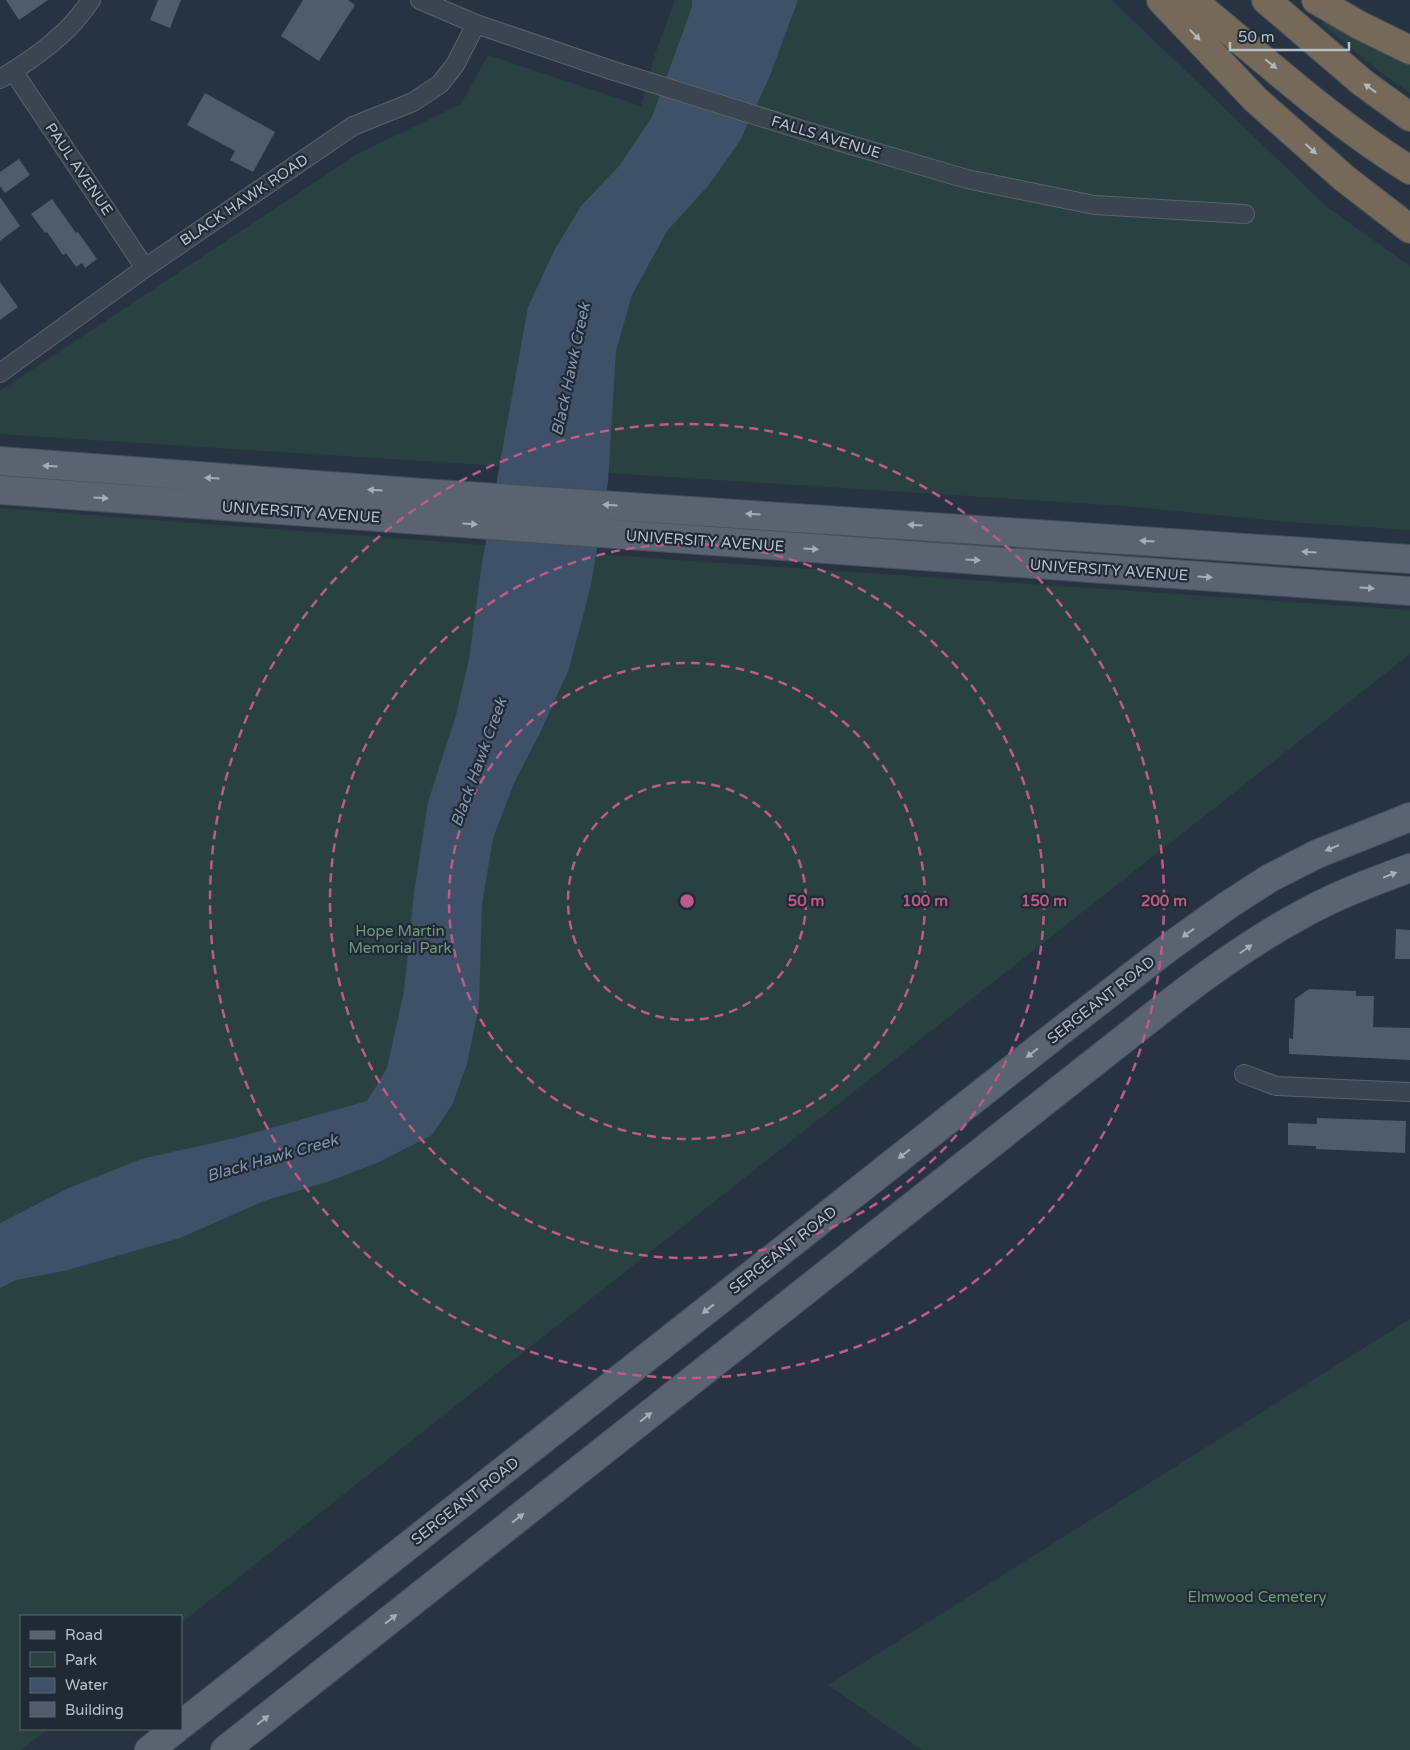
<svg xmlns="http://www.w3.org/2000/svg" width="1410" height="1750" font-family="'Varela Round',sans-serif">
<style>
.green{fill:#2a4142}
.water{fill:#3e5168}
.building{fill:#505c6b}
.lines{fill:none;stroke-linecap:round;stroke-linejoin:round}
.street-casing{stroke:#59636d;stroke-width:20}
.primary-casing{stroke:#454e59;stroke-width:30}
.highway-casing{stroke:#46505a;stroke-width:30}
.street{stroke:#3b4550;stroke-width:18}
.primary{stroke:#596470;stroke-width:28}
.highway{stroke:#756959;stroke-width:28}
.oneway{fill:#b1b7bf}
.oneway2{fill:#a5aeb8}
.ring{fill:none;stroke:#be5b87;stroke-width:2.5;stroke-dasharray:9 6}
.labels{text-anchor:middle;stroke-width:4.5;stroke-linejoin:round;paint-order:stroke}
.street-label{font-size:15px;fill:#b8c0ca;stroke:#202a35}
.park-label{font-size:15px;fill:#709a78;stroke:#202a35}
.water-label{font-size:16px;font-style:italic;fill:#8197b0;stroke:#202a35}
.centre{fill:#be5b87;stroke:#202a35;stroke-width:2.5}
.ring-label{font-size:15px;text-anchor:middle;font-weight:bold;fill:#be5b87;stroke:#202a35;stroke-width:4.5;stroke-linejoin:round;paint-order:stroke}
</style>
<rect width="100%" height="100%" fill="#273340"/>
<path class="green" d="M675,0H1112L1326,206L1410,266V530L1289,522L1124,506L0,434V391L357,154L461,104L488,55L641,106L655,54Z
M1326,17L1410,62V93L1380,72L1322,24Z
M0,508L678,560L1410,610V654L616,1279L181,1623V1616H21V1729H48L21,1750H0Z
M1410,1319V1750H922L828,1685Z"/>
<path class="water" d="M692,0H798L769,78L740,141L708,186L667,231L632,295L616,351L608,482L591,585L569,669L541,731L515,781L493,838L482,905L479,1006L467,1064L452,1105L432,1135L379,1162L330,1181L264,1201L180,1238L64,1271L16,1280L0,1288V1223L71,1187L141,1159L235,1138L367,1101L387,1068L404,991L414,893L428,802L456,715L469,659L482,563L528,307L554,251L581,206L619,166L652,117L692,7Z"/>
<path class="building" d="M6,0H48L19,20Z
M158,0H181L170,28L150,20Z
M303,0H348L355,5L319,61L281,36Z
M205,93L275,132L253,172L230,160L235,151L187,125Z
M19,159L30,175L5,193L0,186V172Z
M0,197L20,226L0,241Z
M52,199L76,233L78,232L97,259L85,268L82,263L76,267L66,253L63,255L47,232L45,233L31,214Z
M0,282L18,307L0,320Z
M1396,929L1410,930V959H1395Z
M1309,989L1356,991V996H1374L1373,1027L1410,1028V1060L1289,1054V1038L1293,1039L1295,999Z
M1317,1118L1406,1121L1405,1153L1316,1149V1146L1288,1145V1123L1317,1124Z"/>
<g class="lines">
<defs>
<path id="street" d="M420,0L476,24L614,71L844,143L967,179L1094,205L1245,214
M13,71L145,268
M0,79C35,58 69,34 91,0
M0,373L145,268L353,126L413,102L440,84L455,65L476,24
M1244,1074L1276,1086L1410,1092"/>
<path id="primary" d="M0,461L423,493L1410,559
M0,490L1410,591
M181,1725L1058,1033L1172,945L1228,905L1270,878L1317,854L1410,817
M149,1750L176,1729
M225,1750L1087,1068C1155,1015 1222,958 1299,916C1334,896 1372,882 1410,868"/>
<path id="highway" d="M1161,0L1256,100L1344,178L1410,229
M1192,0C1263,58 1332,122 1410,170
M1266,0L1363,83L1410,117
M1316,0L1359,25L1410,50"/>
</defs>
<use href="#street" class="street-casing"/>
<use href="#primary" class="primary-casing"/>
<use href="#highway" class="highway-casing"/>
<use href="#street" class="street"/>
<use href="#primary" class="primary"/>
<use href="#highway" class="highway"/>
</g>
<defs><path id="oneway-solid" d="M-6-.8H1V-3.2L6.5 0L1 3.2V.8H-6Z" transform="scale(1.25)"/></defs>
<g class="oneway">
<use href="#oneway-solid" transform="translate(1195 35) rotate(46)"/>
<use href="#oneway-solid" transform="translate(1271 64) rotate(39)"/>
<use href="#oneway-solid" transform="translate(1370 88) rotate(-144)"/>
<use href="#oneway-solid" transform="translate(1311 149) rotate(42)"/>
</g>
<g class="oneway2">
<use href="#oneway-solid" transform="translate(50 466) rotate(-176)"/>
<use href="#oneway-solid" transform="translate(212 478) rotate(-176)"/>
<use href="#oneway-solid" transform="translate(375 490) rotate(-176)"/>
<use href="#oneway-solid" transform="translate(101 498) rotate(4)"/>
<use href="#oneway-solid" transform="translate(610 505) rotate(-176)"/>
<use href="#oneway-solid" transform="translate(753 514) rotate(-176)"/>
<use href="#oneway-solid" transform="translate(470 524) rotate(4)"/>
<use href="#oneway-solid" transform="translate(915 525) rotate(-176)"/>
<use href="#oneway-solid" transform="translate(1147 541) rotate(-176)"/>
<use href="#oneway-solid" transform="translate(811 549) rotate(4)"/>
<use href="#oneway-solid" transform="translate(1309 552) rotate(-176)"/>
<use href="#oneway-solid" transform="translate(973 560) rotate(4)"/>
<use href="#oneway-solid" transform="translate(1205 577) rotate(4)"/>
<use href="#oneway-solid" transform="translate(1367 588) rotate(4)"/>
<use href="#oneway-solid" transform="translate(1332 848) rotate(158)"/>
<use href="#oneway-solid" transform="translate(1390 875) rotate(-21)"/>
<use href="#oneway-solid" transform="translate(1188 933) rotate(144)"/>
<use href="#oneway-solid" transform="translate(1246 949) rotate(-35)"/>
<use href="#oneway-solid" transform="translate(1032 1053) rotate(142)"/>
<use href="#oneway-solid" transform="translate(904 1154) rotate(142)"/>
<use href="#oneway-solid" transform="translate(708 1309) rotate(142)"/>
<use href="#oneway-solid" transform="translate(646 1417) rotate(-38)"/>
<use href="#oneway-solid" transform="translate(518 1518) rotate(-38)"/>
<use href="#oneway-solid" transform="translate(391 1619) rotate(-38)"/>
<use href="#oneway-solid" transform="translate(263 1720) rotate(-38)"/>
</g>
<g class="ring">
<circle cx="687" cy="901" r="119"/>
<circle cx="687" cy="901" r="238"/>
<circle cx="687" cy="901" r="357"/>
<circle cx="687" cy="901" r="477"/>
</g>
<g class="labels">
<g class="street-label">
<text transform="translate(826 137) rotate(17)" y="5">FALLS AVENUE</text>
<text transform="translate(79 169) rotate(56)" y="5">PAUL AVENUE</text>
<text transform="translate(244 200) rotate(-34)" y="5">BLACK HAWK ROAD</text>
<text transform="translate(301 512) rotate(4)" y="5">UNIVERSITY AVENUE</text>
<text transform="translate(705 541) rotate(4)" y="5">UNIVERSITY AVENUE</text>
<text transform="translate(1109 570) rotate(4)" y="5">UNIVERSITY AVENUE</text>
<text transform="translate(1101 1000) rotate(-38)" y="5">SERGEANT ROAD</text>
<text transform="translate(783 1250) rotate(-38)" y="5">SERGEANT ROAD</text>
<text transform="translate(465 1501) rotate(-38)" y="5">SERGEANT ROAD</text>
</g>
<g class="park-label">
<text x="400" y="936">Hope Martin<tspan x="400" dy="17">Memorial Park</tspan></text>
<text x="1257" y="1602">Elmwood Cemetery</text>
</g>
<g class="water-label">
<text transform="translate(570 369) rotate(-78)" y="6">Black Hawk Creek</text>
<text transform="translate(478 762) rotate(-70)" y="6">Black Hawk Creek</text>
<text transform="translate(272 1157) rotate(-16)" y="6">Black Hawk Creek</text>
</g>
</g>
<circle cx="687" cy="901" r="8" class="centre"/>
<g class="ring-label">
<text x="806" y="906">50 m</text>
<text x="925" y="906">100 m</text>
<text x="1044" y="906">150 m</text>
<text x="1164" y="906">200 m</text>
</g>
<rect x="20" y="1615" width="162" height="115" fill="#202a35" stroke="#5d6671"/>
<rect x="30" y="1631" width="25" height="8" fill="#596470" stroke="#5d6671"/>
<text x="65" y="1640" font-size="15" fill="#b8c0ca">Road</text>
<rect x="30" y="1652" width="25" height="15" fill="#2a4142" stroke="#5d6671"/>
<text x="65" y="1665" font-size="15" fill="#b8c0ca">Park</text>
<rect x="30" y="1678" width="25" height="15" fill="#3e5168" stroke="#5d6671"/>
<text x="65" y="1690" font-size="15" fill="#b8c0ca">Water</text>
<rect x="30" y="1702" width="25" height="15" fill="#505c6b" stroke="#5d6671"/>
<text x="65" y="1715" font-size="15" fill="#b8c0ca">Building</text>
<path d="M1230 42v8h119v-8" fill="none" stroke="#b8c0ca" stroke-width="2.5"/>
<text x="1238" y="42" font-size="15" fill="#b8c0ca" stroke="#202a35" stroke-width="4" paint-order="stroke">50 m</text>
</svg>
